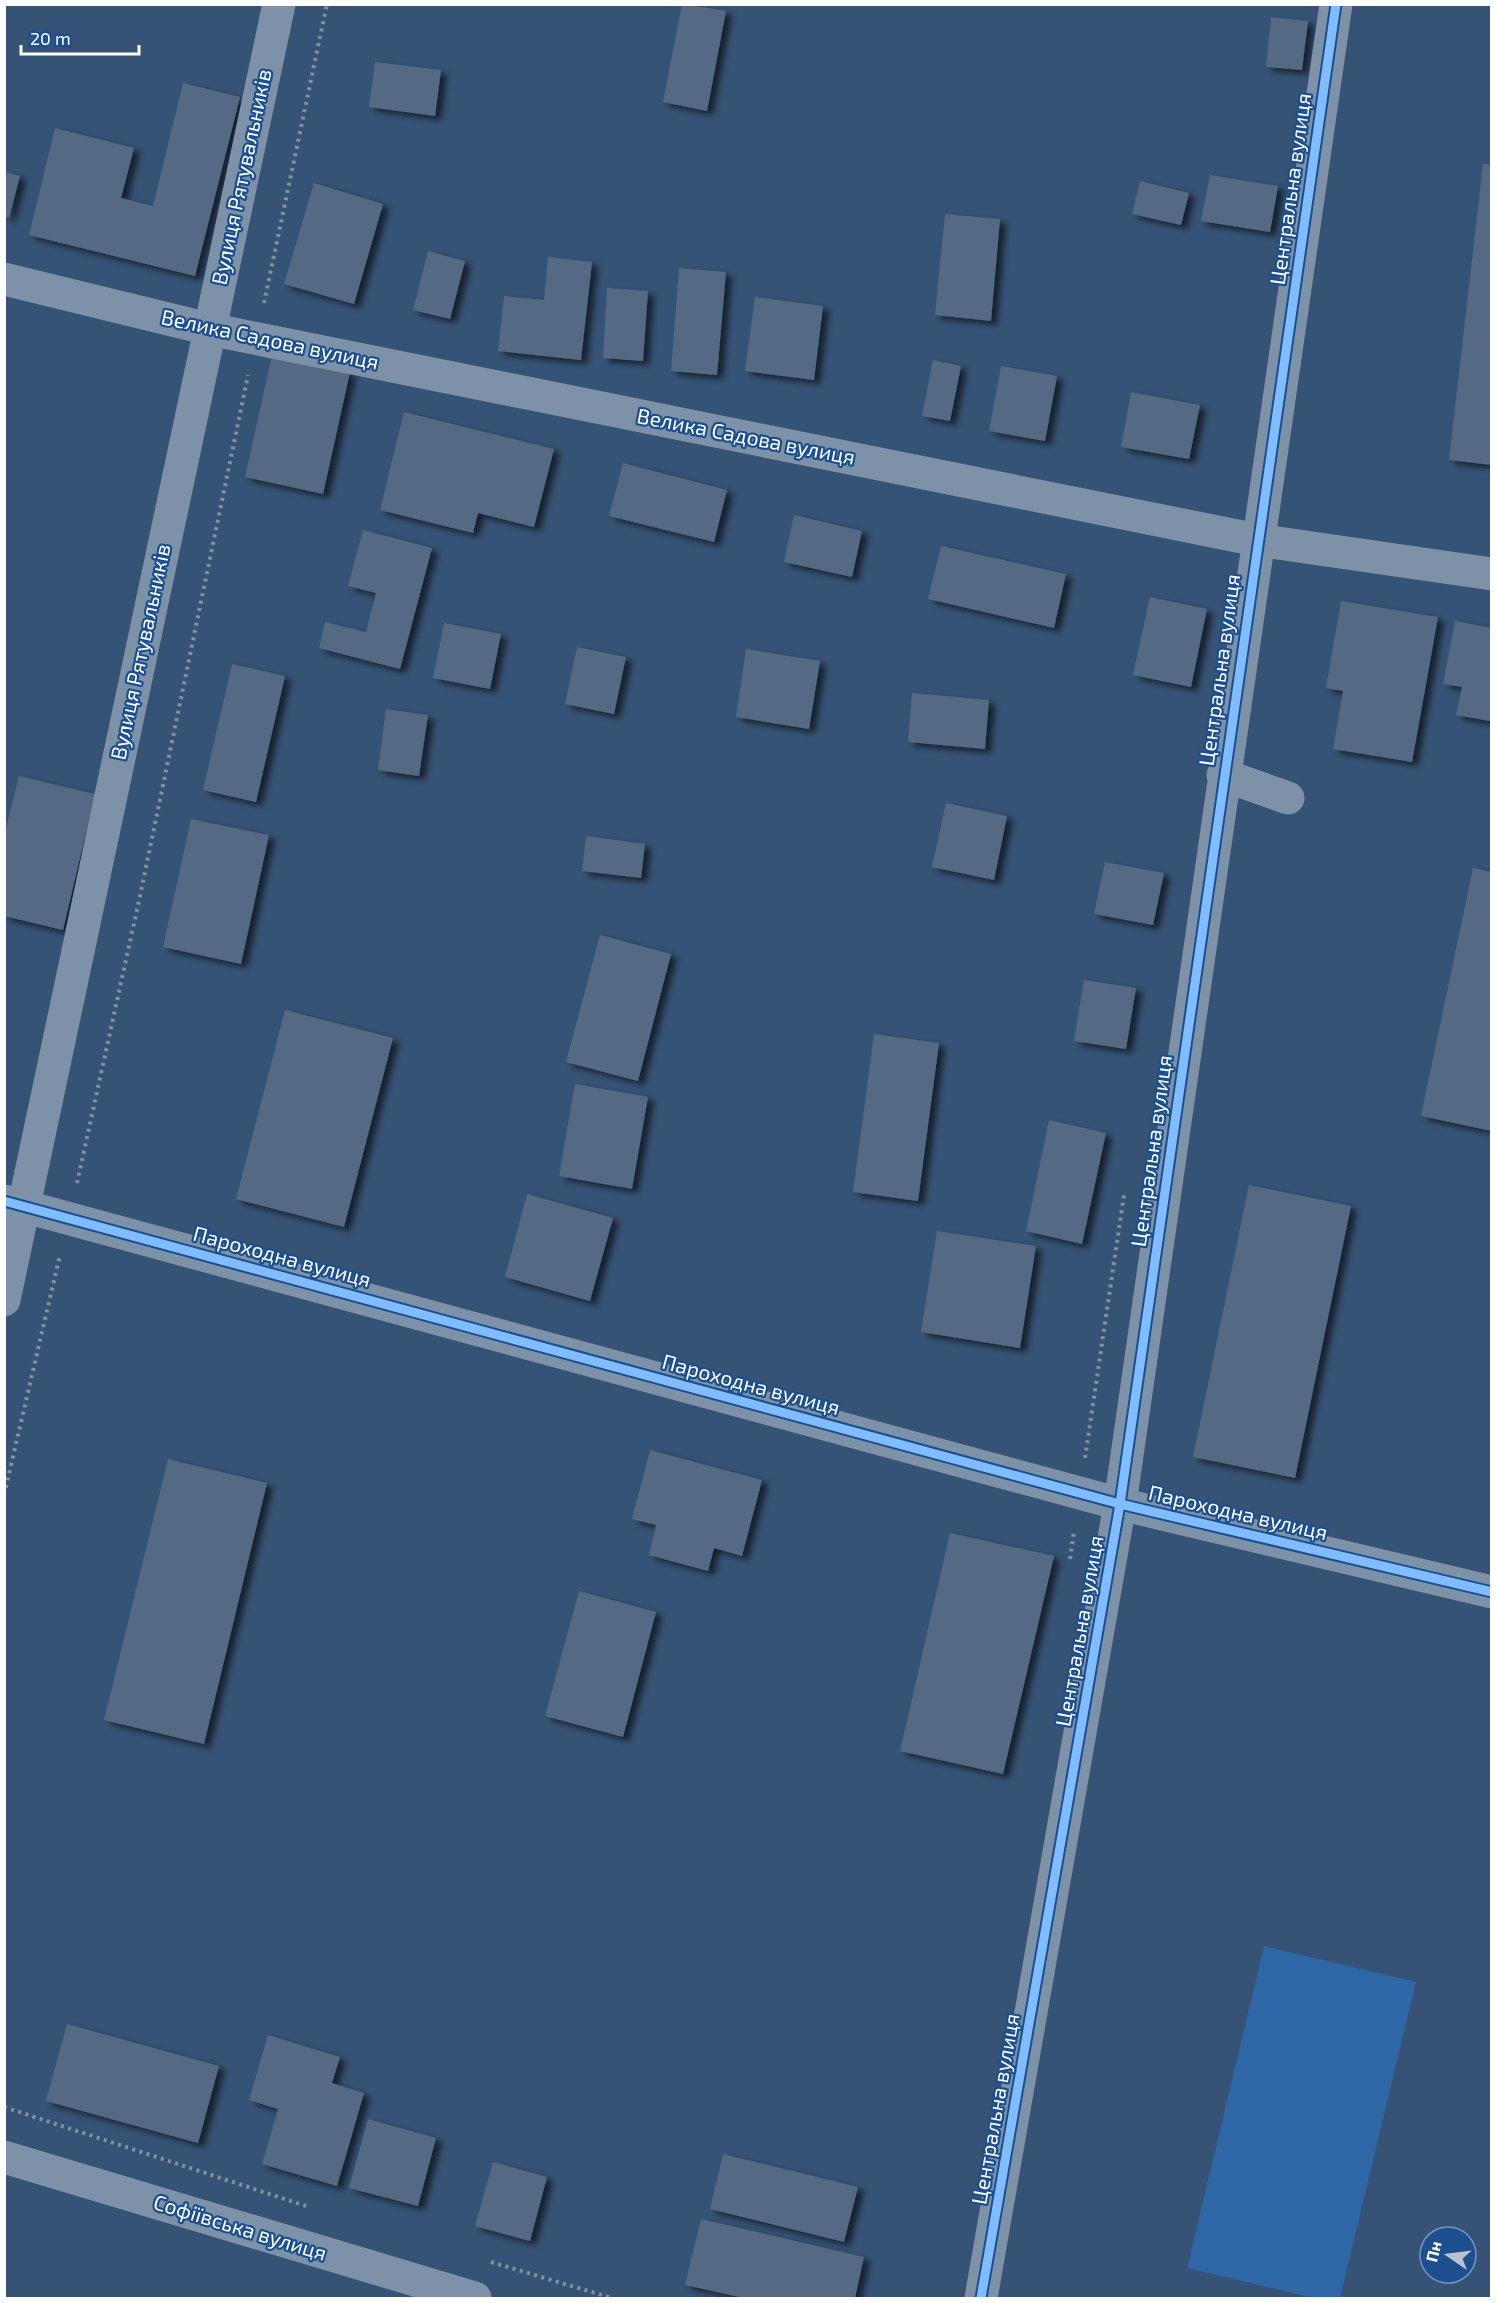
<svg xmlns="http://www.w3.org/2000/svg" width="1496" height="2303" font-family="'Exo 2',sans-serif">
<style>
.green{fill:#2f66a5}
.building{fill:#526984;filter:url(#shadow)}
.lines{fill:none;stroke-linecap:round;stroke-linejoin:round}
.path{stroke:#7d92a8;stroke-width:4;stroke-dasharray:3 4.5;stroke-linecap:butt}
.minor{stroke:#7d92a8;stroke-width:33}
.cycleway-casing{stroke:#1b4f8f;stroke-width:13}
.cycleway{stroke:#80bcff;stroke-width:9}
.labels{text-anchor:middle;stroke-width:4.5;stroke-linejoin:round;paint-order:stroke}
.street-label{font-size:21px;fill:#fff;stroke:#1b4f8f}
</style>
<defs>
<filter id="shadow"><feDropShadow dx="6" dy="4" stdDeviation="3" flood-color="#0009"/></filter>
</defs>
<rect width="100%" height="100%" fill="#365274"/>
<path class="green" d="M1264,1946L1416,1982L1340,2298H1314L1187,2268Z"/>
<path class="building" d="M682,4L726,11L707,111L663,102Z
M1271,17L1308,21L1302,70L1266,67Z
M375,62L441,70L435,116L369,107Z
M183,83L240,97L195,276L29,235L55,128L134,148L121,198L153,206Z
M1483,164L1492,165V465L1449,460Z
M5,172L20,176L9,218L5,217Z
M1210,175L1278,186L1270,232L1201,221Z
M1140,181L1189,193L1181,225L1132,214Z
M314,183L383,204L354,304L284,284Z
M945,214L1000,219L991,321L935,315Z
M428,251L465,261L450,319L413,310Z
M548,257L592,262L581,360L498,351L504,296L544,300Z
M679,268L726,272L717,375L671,371Z
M607,288L648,291L643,361L603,358Z
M755,297L823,306L814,380L745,371Z
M272,355L350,372L323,494L245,477Z
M933,360L961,366L950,421L922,416Z
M1001,366L1057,376L1045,441L989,431Z
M1131,392L1200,405L1189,459L1121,447Z
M404,412L554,449L534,527L478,513L473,533L380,510Z
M623,463L727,490L714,542L609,516Z
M794,515L862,531L852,577L784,562Z
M363,530L432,548L400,669L319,648L325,622L366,632L376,593L348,586Z
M941,546L1066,574L1054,628L928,599Z
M1150,597L1207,609L1191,687L1133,675Z
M1341,601L1438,617L1412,762L1333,749L1343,691L1326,688Z
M1455,621L1492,628L1490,721L1456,715L1462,687L1443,684Z
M444,623L501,634L490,689L433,678Z
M577,647L626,657L614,714L565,704Z
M746,649L820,661L809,729L736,717Z
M232,664L285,676L256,802L203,790Z
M912,693L989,700L985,749L908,742Z
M386,709L428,715L419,776L378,770Z
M19,776L95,794L63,930L4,916V836Z
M946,803L1007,816L994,880L932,867Z
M191,819L269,835L241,964L163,947Z
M586,836L645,844L641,878L582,871Z
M1105,862L1164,873L1153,925L1094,914Z
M1473,868L1492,872V1131L1421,1116Z
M600,935L671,954L638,1081L566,1062Z
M1084,980L1136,988L1126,1049L1074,1041Z
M285,1010L393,1038L344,1227L236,1199Z
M874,1034L939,1043L918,1201L853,1192Z
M575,1084L648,1097L632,1189L559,1176Z
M1049,1120L1106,1133L1082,1244L1026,1231Z
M1249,1185L1351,1206L1295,1478L1193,1457Z
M527,1194L613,1218L590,1301L505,1277Z
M937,1231L1036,1246L1020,1348L921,1332Z
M650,1450L762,1480L742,1556L714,1548L708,1571L649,1555L656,1525L632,1519Z
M168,1459L267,1483L204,1744L104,1720Z
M950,1533L1054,1556L1003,1774L900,1751Z
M579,1591L656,1612L623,1737L545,1716Z
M67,2024L219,2066L198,2143L46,2101Z
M268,2035L340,2057L332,2083L364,2093L337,2186L262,2164L278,2109L249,2100Z
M368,2119L436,2138L418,2206L349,2188Z
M723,2154L858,2187L844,2242L710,2209Z
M493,2162L547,2177L530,2241L475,2226Z
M701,2219L864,2257L855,2298H744L685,2285Z"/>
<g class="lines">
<path class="path" d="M264,303L327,4
M77,1183L140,896L248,375
M1085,1458L1124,1195
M4,1495L60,1255
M1070,1559L1074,1531
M4,2107L306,2206
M491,2262L612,2298"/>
<path class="minor" d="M4,279L209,329L1257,540L1492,574
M1223,775L1288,798
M4,1201L1120,1504L1492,1592
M4,1300L279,4
M4,2157L475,2298
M981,2298L1120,1504L1336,4"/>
<defs>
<path id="cycleway" d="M4,1201L1120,1504L1492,1592
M981,2298L1120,1504L1336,4"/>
</defs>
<use href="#cycleway" class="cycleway-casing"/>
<use href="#cycleway" class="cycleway"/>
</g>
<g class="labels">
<g class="street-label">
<text transform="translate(242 177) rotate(-78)" y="7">Вулиця Рятувальників</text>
<text transform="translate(1291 189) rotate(-82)" y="7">Центральна вулиця</text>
<text transform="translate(270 340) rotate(12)" y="7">Велика Садова вулиця</text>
<text transform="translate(746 437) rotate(11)" y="7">Велика Садова вулиця</text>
<text transform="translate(141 652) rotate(-78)" y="7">Вулиця Рятувальників</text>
<text transform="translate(1220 670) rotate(-82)" y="7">Центральна вулиця</text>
<text transform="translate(1152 1151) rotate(-82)" y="7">Центральна вулиця</text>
<text transform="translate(282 1257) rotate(15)" y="7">Пароходна вулиця</text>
<text transform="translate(751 1385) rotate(15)" y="7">Пароходна вулиця</text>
<text transform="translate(1238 1513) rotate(13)" y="7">Пароходна вулиця</text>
<text transform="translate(1080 1631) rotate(-80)" y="7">Центральна вулиця</text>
<text transform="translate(996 2109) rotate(-80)" y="7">Центральна вулиця</text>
<text transform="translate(240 2228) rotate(17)" y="7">Софіївська вулиця</text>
</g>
</g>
<rect width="1496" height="2303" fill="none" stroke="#ffffff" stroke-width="12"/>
<g transform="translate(1448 2255) rotate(284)"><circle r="28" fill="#1b4f8f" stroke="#7695bc" stroke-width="1.5"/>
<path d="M0-4.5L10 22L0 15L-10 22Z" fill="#b9c2ce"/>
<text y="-9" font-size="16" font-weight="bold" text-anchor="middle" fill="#ffffff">Пн</text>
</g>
<path d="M21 45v9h118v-9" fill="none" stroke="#ffffff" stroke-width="3"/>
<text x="30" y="45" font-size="18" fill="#ffffff" stroke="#1b4f8f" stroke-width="4.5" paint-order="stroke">20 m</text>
</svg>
